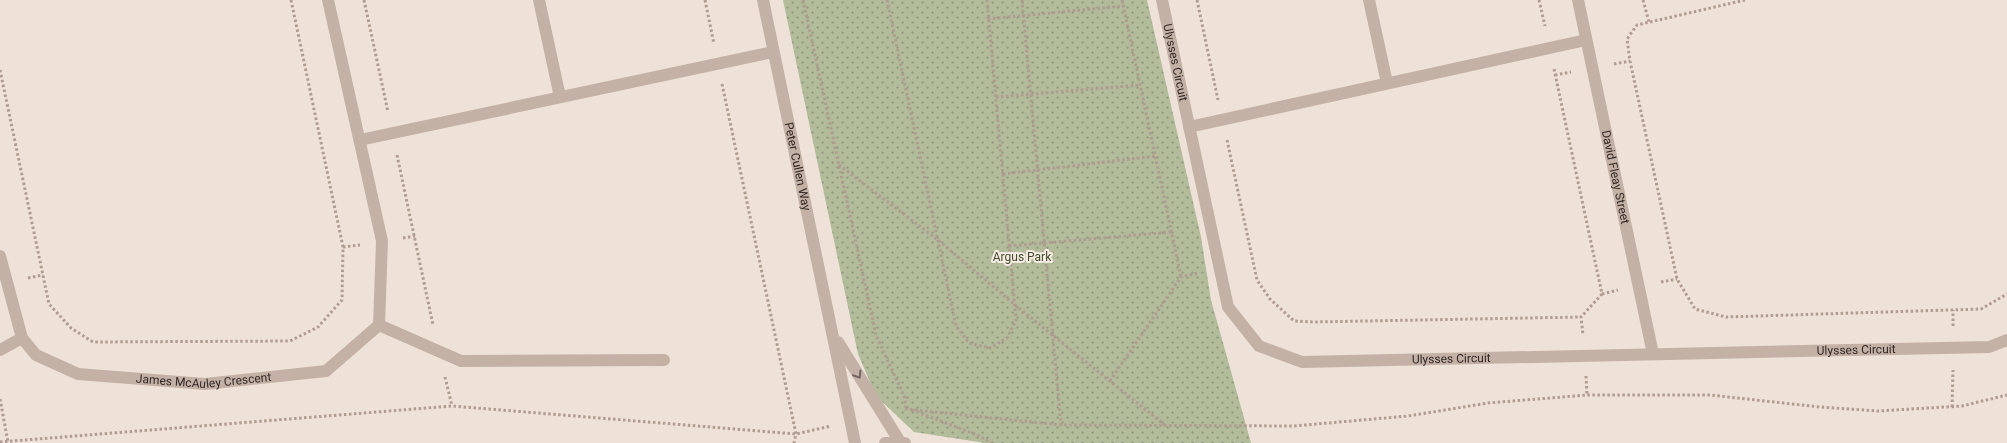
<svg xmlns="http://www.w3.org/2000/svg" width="2007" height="443" font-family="Roboto,sans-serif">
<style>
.green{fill:url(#green-dots)}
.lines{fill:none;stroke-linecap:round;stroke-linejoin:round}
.path{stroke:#b09b90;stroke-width:3;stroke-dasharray:2.5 2.5;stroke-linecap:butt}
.service{stroke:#c4b1a6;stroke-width:12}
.minor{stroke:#c4b1a6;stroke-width:12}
.tertiary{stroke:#c4b1a6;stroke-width:12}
.oneway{stroke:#736660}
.labels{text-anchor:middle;stroke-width:4;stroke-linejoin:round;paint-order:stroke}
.street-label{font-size:12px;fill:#312826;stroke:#f6ece4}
.park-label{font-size:12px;fill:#434d2c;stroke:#f6ece4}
</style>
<defs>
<pattern id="green-dots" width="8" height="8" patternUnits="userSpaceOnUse" patternTransform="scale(1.25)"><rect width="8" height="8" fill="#b2bb9a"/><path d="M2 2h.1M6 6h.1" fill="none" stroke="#91987d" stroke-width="1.8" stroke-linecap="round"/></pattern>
</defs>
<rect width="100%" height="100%" fill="#eee2d8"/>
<path class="green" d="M783,0H1147L1201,237L1211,300L1251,443H985L914,432L876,396L858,354Z"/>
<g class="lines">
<path class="path" d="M364,0L388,112
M705,0L714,44
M803,0L876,335L905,398L906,408
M887,0L956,326L969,343L990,348L1007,338L1016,320L987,0
M1022,0L1061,425
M1122,0L1181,277
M1197,0L1218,100
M1539,0L1545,26
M1643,0L1649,22
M1745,0L1637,25L1627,39L1630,61L1677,279L1695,309L1726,317L1981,309L2007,294
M988,19L1123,6
M1614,64L1630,61
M1554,69L1602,294L1581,317L1583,335
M0,70L49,304L71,328L93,342L290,341L318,327L342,300L343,247L291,0
M1555,75L1571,72
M722,84L796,434L794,443
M996,97L1140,85
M1227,140L1257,280L1270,299L1294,321L1313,322L1581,317
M397,155L433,325
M839,165L938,240L1015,305L1166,426
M1003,174L1156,156
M403,238L415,236
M1009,246L1172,232
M343,247L360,245
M28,278L43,275
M1661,282L1677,279
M1602,294L1618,290
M1953,326V310
M1586,376L1587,395
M445,377L452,406
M1110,381L1181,277L1198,273
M0,399L8,442
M1952,407L1953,370
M905,409L1061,425L1294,426L1408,416L1488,403L1587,395H1710L1820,407L1878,411L1962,406L2007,395
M912,410L977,435L992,443
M0,442L452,406L796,434L831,426"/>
<path class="service" d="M539,0L560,97
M1369,0L1387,83
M1189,127L1586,40
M360,140L773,52"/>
<g class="minor">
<path id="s1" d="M763,0L855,443"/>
<path id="s2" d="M1162,0L1228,307L1259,346L1302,362L1989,347L2007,340"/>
<path id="s3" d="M1578,0L1653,354"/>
<path id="s4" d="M0,256L22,338L36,355L78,374L205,384L326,371L379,325L382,241L328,0"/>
<path d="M379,325L461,361L664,360"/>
<path d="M838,342L900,442"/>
<path d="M0,350L22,338"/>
</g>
<path class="tertiary" d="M885,443H905"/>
</g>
<defs><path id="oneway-chevron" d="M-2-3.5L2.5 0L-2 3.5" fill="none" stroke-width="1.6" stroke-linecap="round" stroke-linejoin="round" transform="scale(1.25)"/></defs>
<use class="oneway" href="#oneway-chevron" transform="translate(858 375) rotate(58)"/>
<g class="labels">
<g class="street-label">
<text dy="4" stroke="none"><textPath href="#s2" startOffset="64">Ulysses Circuit</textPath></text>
<text dy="4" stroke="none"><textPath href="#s1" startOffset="170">Peter Cullen Way</textPath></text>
<text dy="4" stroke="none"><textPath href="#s3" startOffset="181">David Fleay Street</textPath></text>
<text dy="4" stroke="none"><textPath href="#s2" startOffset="964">Ulysses Circuit</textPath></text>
<text dy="4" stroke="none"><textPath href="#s2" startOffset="559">Ulysses Circuit</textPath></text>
<text dy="4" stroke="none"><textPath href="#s4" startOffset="279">James McAuley Crescent</textPath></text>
</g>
<g class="park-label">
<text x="1022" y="261">Argus Park</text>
</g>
</g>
</svg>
